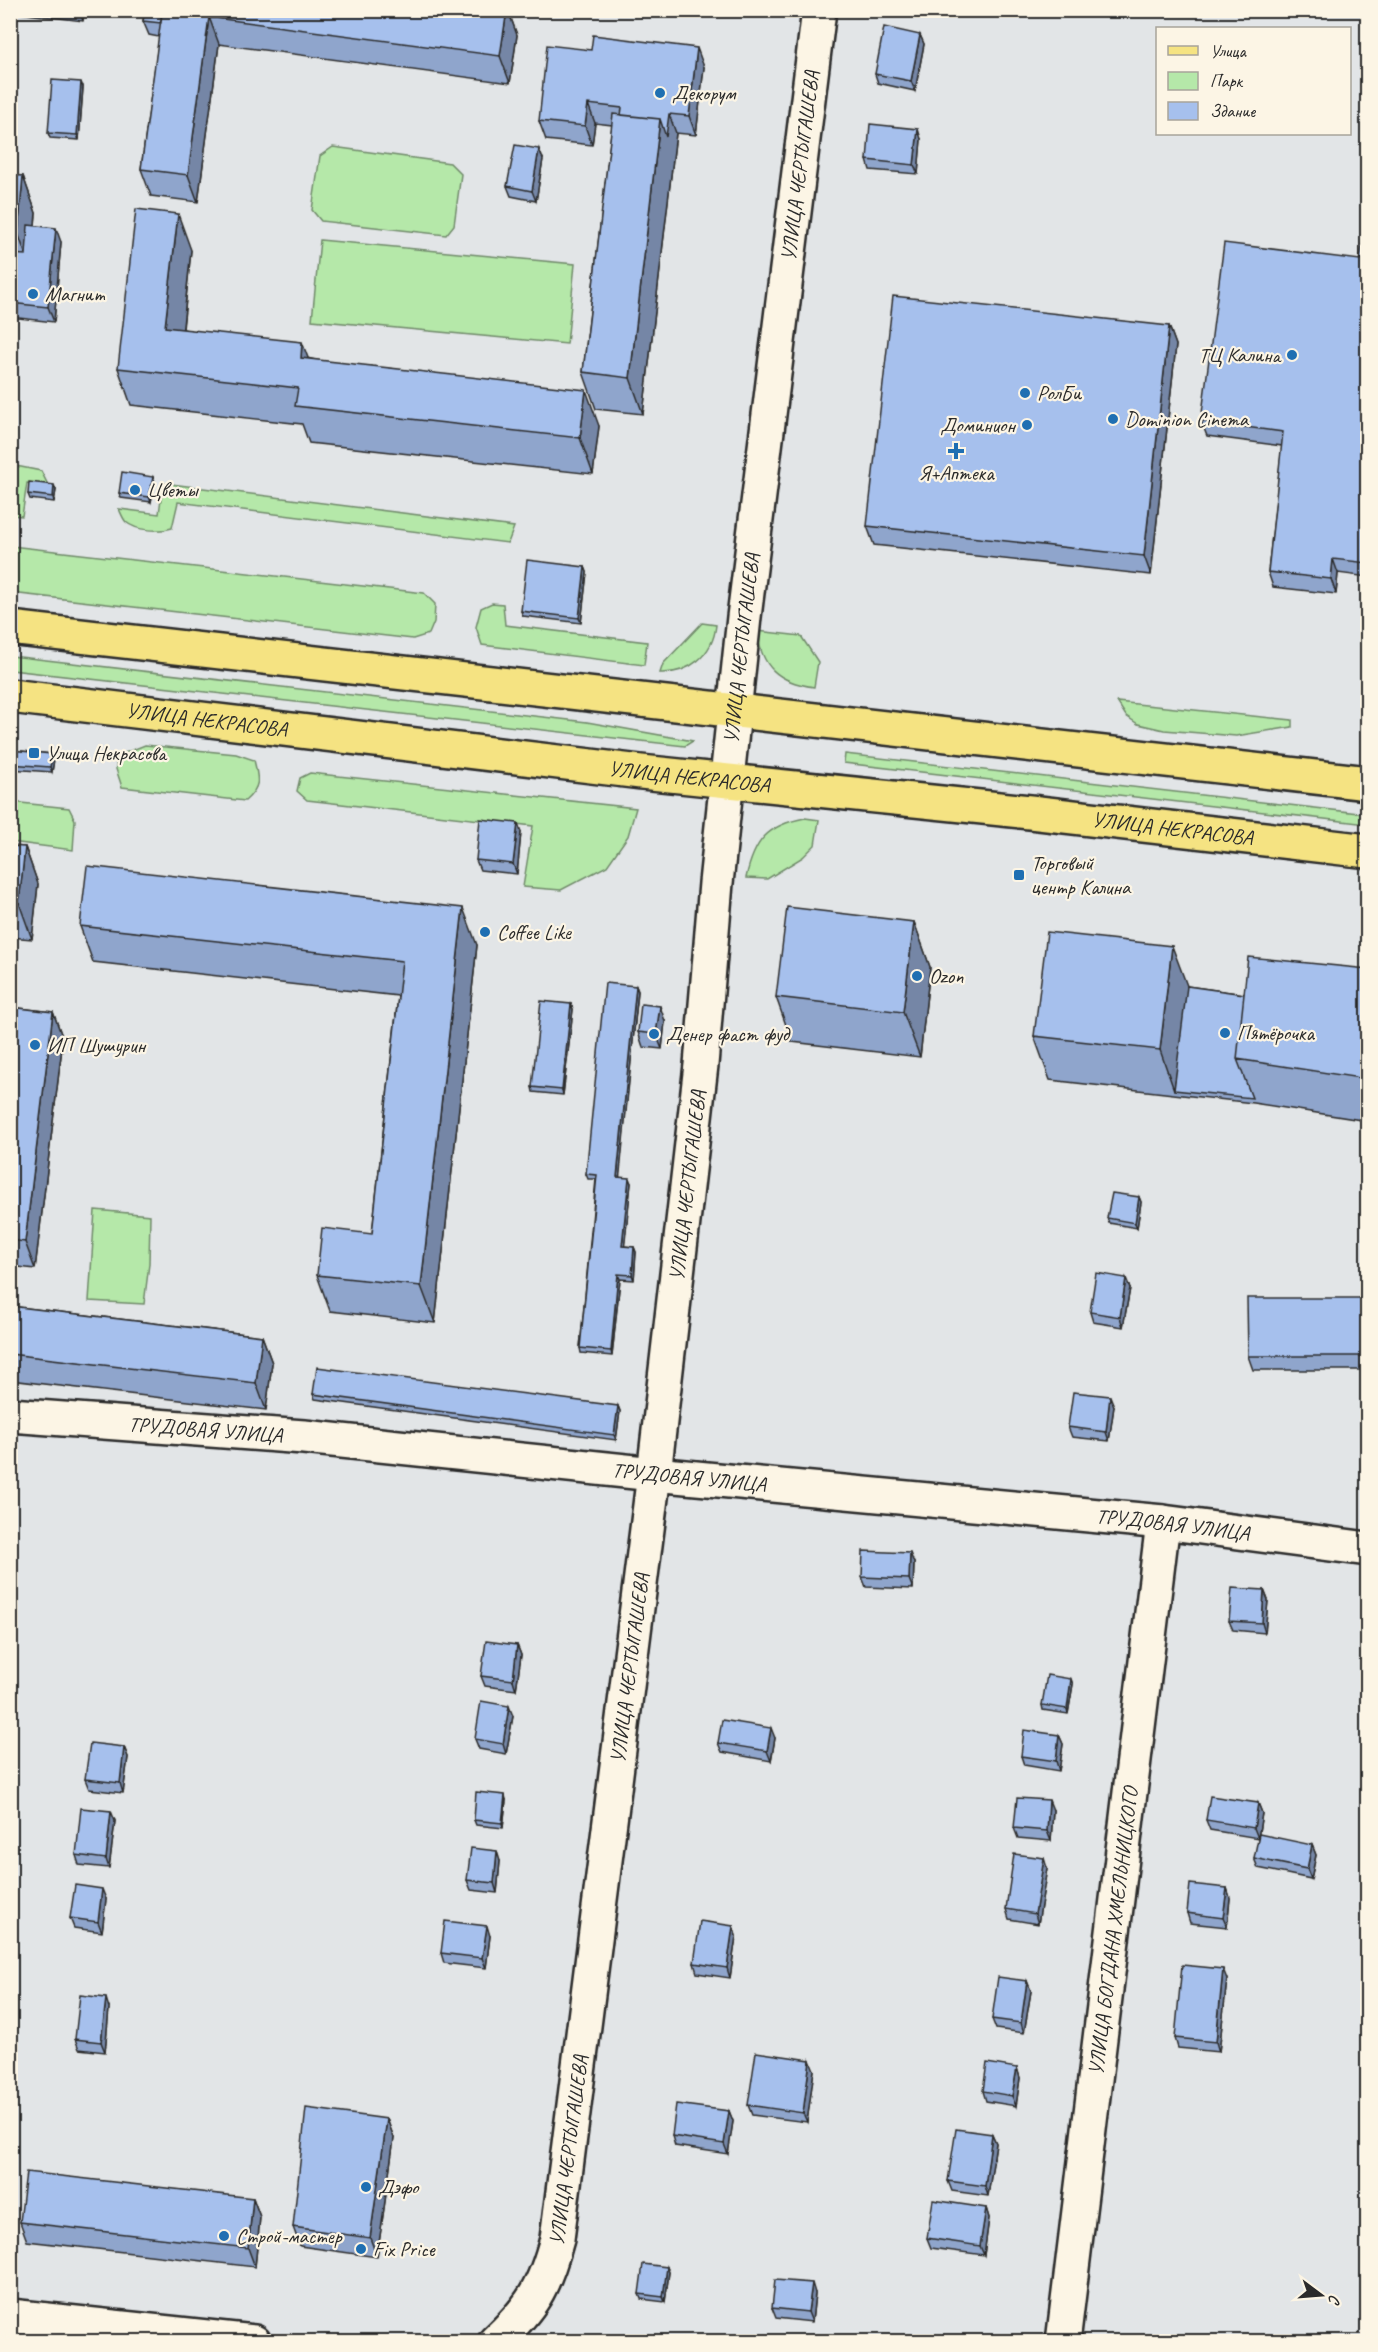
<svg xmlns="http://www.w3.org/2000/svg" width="1378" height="2352" font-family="Caveat,sans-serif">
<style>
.green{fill:#b5e8a9;stroke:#708a6a;stroke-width:1.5}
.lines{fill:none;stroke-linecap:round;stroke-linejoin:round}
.minor-casing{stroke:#2b2b2b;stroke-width:38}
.major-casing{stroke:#2b2b2b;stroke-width:38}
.minor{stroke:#fcf5e5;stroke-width:33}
.major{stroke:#f5e382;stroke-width:33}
.wall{fill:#8fa5cc;stroke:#2b2b2b;stroke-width:1.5}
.shaded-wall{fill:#7486a6;stroke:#2b2b2b;stroke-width:1.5}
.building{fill:#a6c0ed;stroke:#2b2b2b;stroke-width:1.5}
.poi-dot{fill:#1f6fb2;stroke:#fcf5e5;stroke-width:2}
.labels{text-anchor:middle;stroke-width:4.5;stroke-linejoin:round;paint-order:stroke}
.poi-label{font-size:21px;fill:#2b2b2b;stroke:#fcf5e5;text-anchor:start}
.street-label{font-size:21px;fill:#2b2b2b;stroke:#fcf5e5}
</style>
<rect width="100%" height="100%" fill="#e2e5e7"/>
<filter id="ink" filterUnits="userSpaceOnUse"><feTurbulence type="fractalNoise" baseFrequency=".0167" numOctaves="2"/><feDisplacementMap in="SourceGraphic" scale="12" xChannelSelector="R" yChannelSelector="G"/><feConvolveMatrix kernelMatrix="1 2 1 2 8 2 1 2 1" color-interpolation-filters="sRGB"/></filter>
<g filter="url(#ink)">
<path class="green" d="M333,147L450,163L461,174L454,225L446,235L321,221L312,210L320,156Z
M320,240L575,264L567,344L312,320Z
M11,465L41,471L48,485L27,483L22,516L11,515Z
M163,483L514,527L508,543L178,502L172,528C160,532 136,531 126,522C123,519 121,513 119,509L159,514Z
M11,546L424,593L435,604L434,622L429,634L413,639L11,593Z
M492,603L503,604L505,625L647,642L644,665L482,645L476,627L481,608Z
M702,623L716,625C713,655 689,674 660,673L663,664Z
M757,631L801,636L818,662L814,687C778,682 761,667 757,631Z
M11,656L587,722L693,741L685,746L11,670Z
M1117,702L1292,720V727L1236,736L1164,730L1138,724L1126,716Z
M145,745L236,754L254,760C259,780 261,787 245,801L122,787L116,769L117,756Z
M845,754L1367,814V824L844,763Z
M310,773L636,808L628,836L607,866L561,890L523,887L533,826L307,800L297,791L300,778Z
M11,802L69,808L75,820L73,850L11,842Z
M805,818L819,820L815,845L803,857L767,879L746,878C754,841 767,825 805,818Z
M95,1210L150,1215L149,1264L144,1304L89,1301Z"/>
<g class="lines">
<defs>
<g id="minor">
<path id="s1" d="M10,1415L304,1437L654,1474L1163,1522L1368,1549"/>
<path d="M10,2316L254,2342"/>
<path id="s2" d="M495,2342C532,2307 544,2288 557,2239L654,1474L701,1065L716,883L744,617L819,10"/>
<path id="s3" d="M1063,2342L1163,1522"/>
</g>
<g id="major">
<path d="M10,628L1368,783"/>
<path id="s4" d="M10,696L641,772L1030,812L1368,851"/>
</g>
</defs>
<use href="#minor" class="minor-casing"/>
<use href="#major" class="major-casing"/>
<use href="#minor" class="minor"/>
<use href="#major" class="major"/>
</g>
<path class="wall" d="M10,10H84L83,21L10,12Z
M145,10H508L517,35L510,83L219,44L198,202L151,196L141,169L159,37L149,35L143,21Z
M920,35L924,44L915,91L878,83L875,74Z
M704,67L696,135L676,133L643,414L596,409L583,372L612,125L595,123L592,145L546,140L539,121Z
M83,87L79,140L50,138L48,133Z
M921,139L918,174L870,170L867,160Z
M543,159L536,201L511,196L507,186Z
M10,175L23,176L36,213L35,226L61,242L54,322L10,317Z
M1368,210V577L1338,573L1336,594L1273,587L1268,572L1282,446L1207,436L1201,421L1360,260Z
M191,250L183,329L599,426L593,474L309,443L302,424L131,405L118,368Z
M1169,326L1176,345L1151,575L874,545L867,526Z
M153,477L155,482L151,502L121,498L119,493Z
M56,490L54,502L30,499L28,494Z
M585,567L587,572L581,623L523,616L521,611Z
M10,750L52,754L54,759L52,772L10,769Z
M521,832L517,874L480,870L476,860Z
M10,846L25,847L38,884L32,939L10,937Z
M914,922L930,967L920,1057L792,1042L776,997Z
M80,926L477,945L435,1323L330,1311L317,1275L372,1234L398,996L93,962Z
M1368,969V1121L1253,1103L1050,1080L1034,1036L1187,986L1244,994Z
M636,986L638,991L619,1177L631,1183L624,1246L634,1247L636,1252L634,1280L620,1279L612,1356L581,1353L580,1348L596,1179H588L586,1174Z
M571,1004L573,1009L563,1095L533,1092L532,1087Z
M10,1007L53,1012L63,1039L35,1269L10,1266Z
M665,1021L662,1049L643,1047L638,1032Z
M1139,1197L1141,1202L1137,1228L1109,1223L1107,1218Z
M1130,1288L1123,1327L1093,1322L1090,1312Z
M1365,1298L1368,1304V1370H1253L1248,1356Z
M10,1306L262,1336L272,1363L266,1410L10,1380Z
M313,1394L618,1406L620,1411L616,1440L315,1399Z
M1114,1406L1109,1441L1072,1437L1068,1427Z
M914,1563L913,1589L866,1587L862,1577Z
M1264,1590L1268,1600L1265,1633L1233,1630L1229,1621Z
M517,1645L521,1655L516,1690L485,1686L481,1676Z
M1073,1684L1068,1714L1043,1710L1042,1705Z
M513,1716L506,1754L479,1749L475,1739Z
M1059,1735L1063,1744L1059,1771L1024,1765L1021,1756Z
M775,1738L771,1761L722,1752L718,1743Z
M124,1747L128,1757L123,1793L89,1789L85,1779Z
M506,1800L503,1828L476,1825L474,1820Z
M1258,1803L1262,1813L1258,1838L1210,1830L1206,1820Z
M1053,1810L1051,1841L1018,1838L1014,1828Z
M115,1821L109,1868L79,1865L76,1855Z
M1312,1845L1316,1855L1311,1879L1258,1868L1254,1858Z
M500,1861L497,1893L471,1890L467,1880Z
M1047,1868L1038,1924L1009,1919L1006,1909Z
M1227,1888L1230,1898L1227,1927L1190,1923L1187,1913Z
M106,1899L102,1932L74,1928L70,1918Z
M733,1926L736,1936L730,1978L697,1973L694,1963Z
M490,1936L486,1968L444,1963L441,1953Z
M1227,1979L1219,2052L1178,2048L1175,2038Z
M1027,1981L1031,1991L1024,2033L996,2029L992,2019Z
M109,2008L105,2052L79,2049L75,2039Z
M1017,2068L1020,2078L1016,2106L986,2101L983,2091Z
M814,2070L807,2122L752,2115L748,2105Z
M729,2111L733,2121L728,2154L675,2146L672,2136Z
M387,2119L394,2138L377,2257L300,2246L293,2227Z
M992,2134L996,2143L988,2196L952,2191L948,2181Z
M253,2198L260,2217L255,2267L27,2241L20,2222Z
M986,2208L989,2218L984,2255L931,2248L927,2238Z
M667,2267L669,2272L665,2302L641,2299L639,2294Z
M815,2293L812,2322L776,2318L772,2308Z"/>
<path class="shaded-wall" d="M79,10H84L83,21Z
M507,10H508L517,35L510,83L500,56Z
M209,17L219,44L198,202L188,175Z
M920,35L924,44L915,91L911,81Z
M697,48L704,67L696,135L689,116Z
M81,82L83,87L79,140L77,135Z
M588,104L595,123L592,145L585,126Z
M669,114L676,133L643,414L630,378L660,119Z
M918,129L921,139L918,174L914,165Z
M539,149L543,159L536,201L532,191Z
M23,176L36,213L31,270L18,233Z
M178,214L191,250L179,364L165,327Z
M56,228L61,242L54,322L48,307Z
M1169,326L1176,345L1151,575L1144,556Z
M302,342L316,379L301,358Z
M586,390L599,426L593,474L580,438Z
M153,477L155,482L151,502L149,497Z
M54,485L56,490L54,502L53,497Z
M1333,559L1338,573L1336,594L1331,579Z
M585,567L587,572L581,623L579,618Z
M52,754L54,759L52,772L50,767Z
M518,823L521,832L517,874L513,864Z
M25,847L38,884L32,939L19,903Z
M463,908L477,945L435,1323L421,1286Z
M914,922L930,967L920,1057L903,1012Z
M1172,946L1189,991L1174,1090L1160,1050Z
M636,986L638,991L619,1182L617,1177Z
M571,1004L573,1009L563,1095L562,1090Z
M660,1006L665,1021L662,1049L656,1034Z
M53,1012L63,1039L35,1269L25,1242Z
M629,1178L631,1183L624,1251L622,1246Z
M1139,1197L1141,1202L1137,1228L1135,1223Z
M634,1247L636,1252L634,1280L632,1275Z
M618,1274L620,1279L612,1356L611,1351Z
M1126,1278L1130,1288L1123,1327L1120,1317Z
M1365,1298L1368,1304V1361L1365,1356Z
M262,1336L272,1363L266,1410L256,1383Z
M1110,1396L1114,1406L1109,1441L1106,1432Z
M618,1406L620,1411L616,1440L614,1435Z
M910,1553L914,1563L913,1589L909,1579Z
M1264,1590L1268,1600L1265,1633L1262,1623Z
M517,1645L521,1655L516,1690L513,1680Z
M1071,1679L1073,1684L1068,1714L1067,1709Z
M509,1706L513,1716L506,1754L503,1744Z
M771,1728L775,1738L771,1761L767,1751Z
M1059,1735L1063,1744L1059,1771L1056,1761Z
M124,1747L128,1757L123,1793L120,1783Z
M505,1795L506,1800L503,1828L502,1823Z
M1049,1800L1053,1810L1051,1841L1047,1831Z
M1258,1803L1262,1813L1258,1838L1254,1828Z
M111,1811L115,1821L109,1868L106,1859Z
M1312,1845L1316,1855L1311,1879L1307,1869Z
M497,1851L500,1861L497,1893L494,1883Z
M1044,1858L1047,1868L1038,1924L1035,1914Z
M1227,1888L1230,1898L1227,1927L1223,1918Z
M102,1889L106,1899L102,1932L98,1922Z
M487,1926L490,1936L486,1968L482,1958Z
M733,1926L736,1936L730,1978L727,1968Z
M1223,1969L1227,1979L1219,2052L1216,2042Z
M1027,1981L1031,1991L1024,2033L1021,2023Z
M106,1998L109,2008L105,2052L101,2042Z
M810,2060L814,2070L807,2122L803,2113Z
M1017,2068L1020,2078L1016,2106L1012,2096Z
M729,2111L733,2121L728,2154L724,2144Z
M387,2119L394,2138L377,2257L370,2238Z
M992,2134L996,2143L988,2196L985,2186Z
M253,2198L260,2217L255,2267L248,2248Z
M986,2208L989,2218L984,2255L980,2246Z
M667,2267L669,2272L665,2302L663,2297Z
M812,2283L815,2293L812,2322L808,2312Z"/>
<path class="building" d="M145,10H209L208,17L162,11L161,23L143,21Z
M209,10H507L500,56L208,17Z
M162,11L209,17L188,175L141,169Z
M884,27L920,35L911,81L875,74Z
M593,35L697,48L689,116L669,114L666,137L660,119L621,115L622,108L588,104L585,126L539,121L547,45L591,50Z
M52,80L81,82L77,135L48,133Z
M613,114L660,119L630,378L583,372Z
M870,124L918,129L914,165L867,160Z
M515,145L539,149L532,191L507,186Z
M10,175L23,176L18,233H10Z
M136,209L178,214L165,327L302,342L301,358L586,390L580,438L295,406L298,388L118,368Z
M1366,210H1368V563L1333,559L1331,579L1268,572L1283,432L1201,421L1224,243L1360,260Z
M28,225L56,228L48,307L10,303V254L26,255Z
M893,296L1169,326L1144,556L867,526Z
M122,472L153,477L149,497L119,493Z
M29,482L54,485L53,497L28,494Z
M527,560L585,567L579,618L521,611Z
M10,750L52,754L50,767L10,764Z
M480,819L518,823L513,864L476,860Z
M10,846L25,847L19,903L10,902Z
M87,866L463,908L421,1286L317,1275L322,1228L372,1234L402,961L80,926Z
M787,907L914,922L903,1012L776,997Z
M1047,932L1172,946L1160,1050L1034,1036Z
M1248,957L1368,969V1070L1366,1079L1237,1059Z
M605,983L636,986L617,1177L629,1178L622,1246L634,1247L632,1275L618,1274L611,1351L580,1348L597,1175L586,1174Z
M1187,986L1244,994L1237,1059L1252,1098L1174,1090Z
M541,1001L571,1004L562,1090L532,1087Z
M641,1004L660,1006L656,1034L638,1032Z
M10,1007L53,1012L25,1242L10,1240Z
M1112,1193L1139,1197L1135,1223L1107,1218Z
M1096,1273L1126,1278L1120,1317L1090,1312Z
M1247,1298H1365V1356H1248Z
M10,1306L262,1336L256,1383L10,1354Z
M317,1367L618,1406L614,1435L313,1394Z
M1073,1392L1110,1396L1106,1432L1068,1427Z
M863,1551L910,1553L909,1579L862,1577Z
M1232,1588L1264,1590L1262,1623L1229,1621Z
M486,1641L517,1645L513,1680L481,1676Z
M1047,1675L1071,1679L1067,1709L1042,1705Z
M481,1701L509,1706L503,1744L475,1739Z
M722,1720L771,1728L767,1751L718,1743Z
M1024,1730L1059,1735L1056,1761L1021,1756Z
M90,1743L124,1747L120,1783L85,1779Z
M476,1792L505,1795L502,1823L474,1820Z
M1210,1796L1258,1803L1254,1828L1206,1820Z
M1017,1798L1049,1800L1047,1831L1014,1828Z
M81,1808L111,1811L106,1859L76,1855Z
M1259,1834L1312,1845L1307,1869L1254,1858Z
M471,1848L497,1851L494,1883L467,1880Z
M1014,1854L1044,1858L1035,1914L1006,1909Z
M1190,1884L1227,1888L1223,1918L1187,1913Z
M75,1885L102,1889L98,1922L70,1918Z
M445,1921L487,1926L482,1958L441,1953Z
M700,1921L733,1926L727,1968L694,1963Z
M1182,1965L1223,1969L1216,2042L1175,2038Z
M998,1977L1027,1981L1021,2023L992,2019Z
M80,1995L106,1998L101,2042L75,2039Z
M756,2052L810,2060L803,2113L748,2105Z
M987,2063L1017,2068L1012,2096L983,2091Z
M676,2104L729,2111L724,2144L672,2136Z
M306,2108L387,2119L370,2238L293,2227Z
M956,2129L992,2134L985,2186L948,2181Z
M26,2172L253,2198L248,2248L20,2222Z
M933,2200L986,2208L980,2246L927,2238Z
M643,2264L667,2267L663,2297L639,2294Z
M775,2280L812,2283L808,2312L772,2308Z"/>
</g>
<g class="poi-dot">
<circle cx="660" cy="93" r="6"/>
<circle cx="33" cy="294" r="6"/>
<circle cx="1292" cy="355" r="6"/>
<circle cx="1025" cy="393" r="6"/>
<circle cx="1113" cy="419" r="6"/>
<circle cx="1027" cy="425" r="6"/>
<path d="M953 442h6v6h6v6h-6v6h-6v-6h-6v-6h6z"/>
<circle cx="135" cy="490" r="6"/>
<rect x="28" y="747" width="12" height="12" rx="3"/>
<rect x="1013" y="869" width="12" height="12" rx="3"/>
<circle cx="485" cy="932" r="6"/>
<circle cx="917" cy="976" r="6"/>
<circle cx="1225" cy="1033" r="6"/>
<circle cx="654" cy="1034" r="6"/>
<circle cx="35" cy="1045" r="6"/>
<circle cx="366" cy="2187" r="6"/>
<circle cx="224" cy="2236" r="6"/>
<circle cx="361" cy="2249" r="6"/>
</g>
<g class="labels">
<g class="poi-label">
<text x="672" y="100">Декорум</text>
<text x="45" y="301">Магнит</text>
<text x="1280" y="362" text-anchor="end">ТЦ Калина</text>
<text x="1037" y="400">РолБи</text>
<text x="1125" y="426">Dominion Cinema</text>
<text x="1015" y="432" text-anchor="end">Доминион</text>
<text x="956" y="480" text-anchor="middle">Я+Аптека</text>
<text x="147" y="497">Цветы</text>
<text x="46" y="760">Улица Некрасова</text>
<text x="1031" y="870">Торговый<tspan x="1031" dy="24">центр Калина</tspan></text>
<text x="497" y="939">Coffee Like</text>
<text x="929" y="983">Ozon</text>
<text x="1237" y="1040">Пятёрочка</text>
<text x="666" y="1041">Денер фаст фуд</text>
<text x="47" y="1052">ИП Шушурин</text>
<text x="378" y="2194">Дэфо</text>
<text x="236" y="2243">Строй-мастер</text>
<text x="373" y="2256">Fix Price</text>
</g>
<g class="street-label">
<text dy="7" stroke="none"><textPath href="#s2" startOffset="2210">УЛИЦА ЧЕРТЫГАШЕВА</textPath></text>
<text dy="7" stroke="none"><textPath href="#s2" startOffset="1724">УЛИЦА ЧЕРТЫГАШЕВА</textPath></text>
<text dy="7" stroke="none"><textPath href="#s4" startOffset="198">УЛИЦА НЕКРАСОВА</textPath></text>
<text dy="7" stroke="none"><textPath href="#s4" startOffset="684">УЛИЦА НЕКРАСОВА</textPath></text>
<text dy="7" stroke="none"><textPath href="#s4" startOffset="1170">УЛИЦА НЕКРАСОВА</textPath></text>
<text dy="7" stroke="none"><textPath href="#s2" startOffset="1184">УЛИЦА ЧЕРТЫГАШЕВА</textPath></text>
<text dy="7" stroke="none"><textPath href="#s1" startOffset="196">ТРУДОВАЯ УЛИЦА</textPath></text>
<text dy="7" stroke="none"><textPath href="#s1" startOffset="682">ТРУДОВАЯ УЛИЦА</textPath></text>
<text dy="7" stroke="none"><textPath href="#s1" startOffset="1168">ТРУДОВАЯ УЛИЦА</textPath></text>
<text dy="7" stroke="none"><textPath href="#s2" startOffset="698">УЛИЦА ЧЕРТЫГАШЕВА</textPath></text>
<text dy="7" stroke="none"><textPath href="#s3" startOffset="414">УЛИЦА БОГДАНА ХМЕЛЬНИЦКОГО</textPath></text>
<text dy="7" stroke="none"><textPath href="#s2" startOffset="212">УЛИЦА ЧЕРТЫГАШЕВА</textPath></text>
</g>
</g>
<rect width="1378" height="2352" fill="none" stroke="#fcf5e5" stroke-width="36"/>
<rect x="18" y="18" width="1342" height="2316" fill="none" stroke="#2b2b2b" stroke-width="2" filter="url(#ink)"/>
<rect x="1156" y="27" width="195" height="108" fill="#fcf5e5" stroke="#a8a49b" stroke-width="1.5"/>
<rect x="1168" y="46" width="30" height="9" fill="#f5e382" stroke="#a8a49b" stroke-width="1.5"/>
<text x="1210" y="57" font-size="18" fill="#2b2b2b">Улица</text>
<rect x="1168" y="72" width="30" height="18" fill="#b5e8a9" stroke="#a8a49b" stroke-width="1.5"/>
<text x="1210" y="87" font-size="18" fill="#2b2b2b">Парк</text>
<rect x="1168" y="102" width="30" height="18" fill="#a6c0ed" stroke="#a8a49b" stroke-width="1.5"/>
<text x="1210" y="117" font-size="18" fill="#2b2b2b">Здание</text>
<g transform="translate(1321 2295) rotate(106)" stroke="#fcf5e5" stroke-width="4.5" paint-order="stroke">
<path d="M0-4.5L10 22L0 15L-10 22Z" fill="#2b2b2b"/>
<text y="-9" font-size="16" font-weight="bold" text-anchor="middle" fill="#2b2b2b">С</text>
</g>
</svg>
